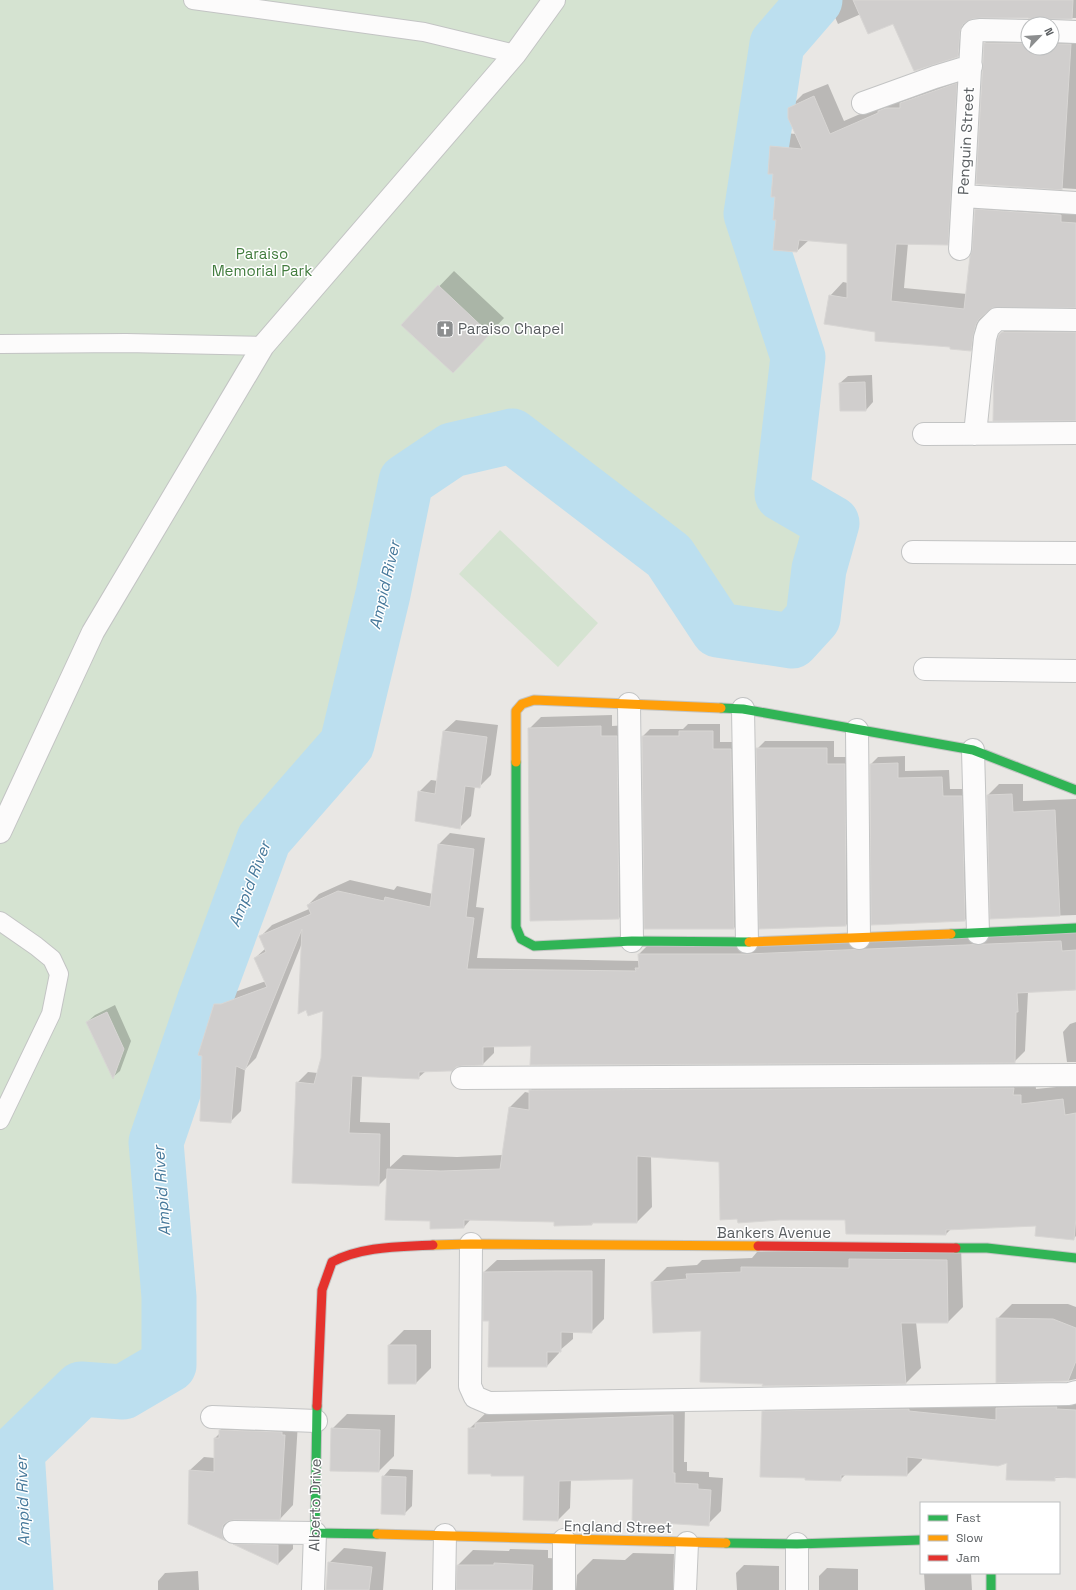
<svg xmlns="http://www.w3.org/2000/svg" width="1076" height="1590" font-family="'Space Grotesk',sans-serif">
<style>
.green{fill:#d5e3d1}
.shadow{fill:#0003}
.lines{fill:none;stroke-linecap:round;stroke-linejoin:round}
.river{stroke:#bcdfef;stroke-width:55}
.building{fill:#d0cecd;stroke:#d8d6d4}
.lane-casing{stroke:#c3c4c4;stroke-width:20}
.street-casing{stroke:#c3c4c4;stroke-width:24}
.fast-casing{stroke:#c3c4c3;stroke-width:11}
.slow-casing{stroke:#c3c4c3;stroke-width:11}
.jam-casing{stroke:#c3c4c3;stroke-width:11}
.lane{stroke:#fcfbfb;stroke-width:18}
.street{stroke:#fcfbfb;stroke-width:22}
.fast{stroke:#30b455;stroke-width:9}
.slow{stroke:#ff9f0a;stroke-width:9}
.jam{stroke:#e5322d;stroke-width:9}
.labels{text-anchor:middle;stroke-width:3;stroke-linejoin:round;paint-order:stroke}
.street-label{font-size:15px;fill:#5a5e61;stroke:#fff}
.park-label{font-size:15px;fill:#427c3e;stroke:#fff}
.poi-label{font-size:15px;fill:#5a5e61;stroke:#fff;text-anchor:start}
.water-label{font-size:16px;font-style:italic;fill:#47799b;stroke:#fff}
</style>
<rect width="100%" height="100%" fill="#e9e7e4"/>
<path class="green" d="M0,0H815L777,44L751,214L798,357L782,494L832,523L819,569L813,618L792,641L718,630L669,556L512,436L452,450L406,481L383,594L347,744L264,839L205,999L156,1142L169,1297V1365L123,1392L81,1389L17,1451L26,1590H0Z
M500,530L598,623L558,667L459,574Z"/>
<path class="shadow" d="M831,0H1076V18H1049L1043,24H1039L1035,20L1028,18H972L970,20L969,45L958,56L894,22L861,14L838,24L831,8Z
M1052,26L1076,33V189L977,183L985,43L996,32L1028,33V48H1052Z
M970,71L961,230L947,244L908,243L904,288L967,294L973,250L976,210L989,196L1076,201V306H992L989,310L986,322L984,336L971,350L876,331L830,296L843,282L848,283V243L809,240L797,251L776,197L771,147L785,133L796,134L789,108L803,94L828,84L844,121L890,101Z
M454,271L504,318L468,357L402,325Z
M1017,318L1076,319V420L1000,335Z
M872,375L873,402L866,410L840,383L848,376Z
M612,715V726L628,725L630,907L619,918L530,728L541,717Z
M456,720L498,725L491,775L479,787L475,786L471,816L460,827L419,792L431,780L438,781L444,731Z
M688,724H720V742H738L741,921L734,928L643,736L650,729H683Z
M765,741H834V757H852L853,918L846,925L757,749Z
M905,756V771L949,770L950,789H969L972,912L965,920L871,764L878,757Z
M999,784H1023V801L1076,799V915L991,918L988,795Z
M450,833L485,838L476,907L484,908L477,958L640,961L639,954L650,943L1076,930V990L1028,992L1025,1051L1014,1062L532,1045H494V1053L483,1064L461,1065L426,1071L418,1078L362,1076L360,1122L390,1123V1167L403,1155L457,1157L503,1155L510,1107L525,1092L530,1093V1091L545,1076L1035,1080L1036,1089L1076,1085V1236L1073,1239L1037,1225L952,1228L946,1234L846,1219L720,1161L651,1156L652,1207L637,1222H594L592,1224L555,1225V1221L471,1219L464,1227L431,1228V1221L388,1176L379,1185L297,1083L308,1072L318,1073L322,1058L324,1010L302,943L256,1058L245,1069L241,1111L230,1122L215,1005L226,993H232L266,981L255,958L266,948L261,936L272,925L309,909L308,905L319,894L350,880L394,890L397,886L433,894L439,844Z
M115,1005L131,1041L120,1071L113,1077L87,1022L95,1015Z
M1076,1022V1062H1067L1063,1032L1070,1024Z
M961,1246L963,1307L948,1322H916L921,1368L906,1383H764L702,1330L652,1282L667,1267L697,1265L702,1260L752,1258L757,1252Z
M605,1259L604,1319L591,1332L573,1331V1339L559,1351V1353L547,1366L490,1320L484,1272L497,1260Z
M1012,1304H1068L1076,1307V1379L1067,1381L997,1319Z
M404,1330H431V1368L416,1383H389V1345Z
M1076,1392V1478H1055L1054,1480L1008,1461L922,1457V1460L907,1475L846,1474L840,1480L763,1412L778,1397Z
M685,1404L684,1462H687V1471L709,1472V1477L723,1478L721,1511L709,1523L634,1478L571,1479L570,1508L558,1520L525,1475L469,1429L488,1411Z
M347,1414L395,1415L394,1456L379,1471L332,1429Z
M234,1417L298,1422L293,1505L280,1519H235L236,1524L239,1527L226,1540L189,1523L190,1470L204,1457L215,1458V1438L220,1433V1430Z
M390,1469L413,1470L412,1506L404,1514L383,1477Z
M249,1530H293V1549L278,1564L235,1544Z
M344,1548L386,1552L383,1590H326L329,1563Z
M510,1549L548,1550V1558L566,1559L573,1586L575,1587L572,1590H457L458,1565L473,1550L509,1551Z
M633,1553L674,1554L673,1590H576L577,1575L593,1559L625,1560Z
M744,1565L779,1566V1590H737L736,1573Z
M827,1568L858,1569V1590H819V1576Z
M198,1571L199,1590H158V1581L165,1573Z
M924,1573H971L972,1590H925Z"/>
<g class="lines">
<path class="river" d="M26,1590L17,1451L81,1389L123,1392L169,1365V1297L156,1142L205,999L264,839L347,744L383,594L406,481L452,450L512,436L669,556L718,630L792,641L813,618L819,569L832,523L782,494L798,357L751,214L777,44L815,0"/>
</g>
<path class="building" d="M853,0H1073L1072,19H1052L1047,20L1042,24H1038L1034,20L1028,18H981L972,19L963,24L960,32L958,57L914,71L893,24L868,34Z
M984,43H1028V48H1052V44H1071L1062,190L976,184Z
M957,83L948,245L896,244L891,301L964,309L970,256L972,250L975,209L1061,215V222L1076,223V308H992L979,319L976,324L973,337L971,351L950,349V347L875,341V332L824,324L829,295L847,298V244L799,240L797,252L773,250L776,220H773L775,197H771L773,174H768L770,146L802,149L788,118V108L814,96L830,134L878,113V111L886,108H900V103Z
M438,285L490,334L453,373L401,325Z
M1002,332H1076V421H993L994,372L997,340L999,335Z
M865,382L866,411H840L839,383Z
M601,726V736H617L619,919L530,921L528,728Z
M443,731L487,737L480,788L465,786L460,829L415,821L418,791L435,794Z
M679,731H713V749H731L734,929H644L642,736H679Z
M756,748H827V764H845L846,926L759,929Z
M898,763V778L942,777L943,796H962L965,921L871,925L870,764Z
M1012,794L1013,812L1055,810L1060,916L990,919L987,795Z
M438,844L474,849L466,917L474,918L467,969L636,971L635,968H639L638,954H747L1061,941L1062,951L1076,950V990L1017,993L1018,1012H1016L1015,1063L530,1065L531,1046L483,1047V1065L462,1066L456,1067L452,1071H448L419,1072V1079L352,1076L349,1133L380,1134L379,1186L292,1183L296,1082L314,1084L321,1058L323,1011L308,1016L306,1010L298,1014L302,929L245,1070L236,1066L231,1123L200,1121L202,1056L198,1055L214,1004H221L267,987L254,958L266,952L259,936L311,914L307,905L338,891L384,901L385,897L430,907Z
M107,1012L124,1049L113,1079L86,1022Z
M1014,1088L1013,1095H1021V1104L1063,1099L1065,1115L1076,1113V1217L1074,1240L1035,1236L1036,1226L946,1230V1235L846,1234L845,1220H780L738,1223L737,1219L720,1220L719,1162L637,1156V1223H592V1225L554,1226V1222L464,1220V1228L430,1229V1221L385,1220L387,1169L441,1171L500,1169L509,1107L529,1110V1090Z
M849,1259L947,1260L948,1323H901L906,1384L762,1386L763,1384L700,1382L701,1331L653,1333L651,1282L687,1279L686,1274L741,1272V1267L849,1268Z
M555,1271H592V1333L561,1332V1352H547V1367H488L489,1321H483V1272Z
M996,1318L1053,1319L1076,1328V1361L1068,1381L996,1383Z
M388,1345H416V1384H388Z
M1057,1407L1056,1409L1076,1410V1478L1055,1477V1481L1006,1480L1007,1463L998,1466L907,1457V1476L841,1475V1481L805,1480V1478L760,1477L762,1411L909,1409V1411L996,1420V1408Z
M673,1415V1473H675V1483L698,1484V1489L711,1490L709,1526L660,1523L632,1524L633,1479L559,1481L558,1521L523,1520L524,1476H491V1474H468V1428H475V1423Z
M331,1428L380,1430L379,1472L330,1471Z
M219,1430L282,1432V1435H285L280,1520H234L228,1521L223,1525L222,1531L223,1538L226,1541L188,1524L189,1470L214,1472V1438H219Z
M382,1476L406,1477L405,1515L381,1514Z
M233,1544L278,1545V1565L250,1552Z
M328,1562L372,1567L369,1590H326Z
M494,1563L533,1565L532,1590H456L457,1565H494Z"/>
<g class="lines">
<defs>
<path id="lane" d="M193,0L424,32L515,54
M0,344L126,343L263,346
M0,921L36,946L52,959L59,974L51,1014L0,1120"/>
<path id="street" d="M1052,31L1076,32
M863,103L935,77L971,66
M963,196L1076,203
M960,249L972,33L974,31L981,30L1028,31
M924,434L1076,433
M975,434L985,338L988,328L997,319L1076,320
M913,552L1076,553
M925,669L1076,671
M629,704L632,941
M743,709L747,942
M857,730L859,938
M973,750L978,933
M0,832L93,632L263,346L515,54L554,0
M462,1078L1076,1075
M471,1244L470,1386L475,1397L489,1403L1069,1394L1076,1392
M212,1417L316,1421
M234,1532L315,1533L313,1590
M564,1540V1590
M444,1590L445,1535
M685,1590L687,1543
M797,1590V1544"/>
<path id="fast" d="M721,708L743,709L973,750L1076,790
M516,762V927L521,939L534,946L632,941L749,942
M951,934L1076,928
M956,1248H987L1076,1258
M317,1406L315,1533L377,1534
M726,1543L797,1544L921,1540
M991,1573V1590"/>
<path id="slow" d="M516,762V711L522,704L534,700L721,708
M749,942L951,934
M433,1245L471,1244L758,1246
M377,1534L726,1543"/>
<path id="jam" d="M758,1246L956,1248
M317,1406L322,1290L332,1262C363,1246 399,1247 433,1245"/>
</defs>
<use href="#lane" class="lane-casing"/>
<use href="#street" class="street-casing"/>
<use href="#fast" class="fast-casing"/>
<use href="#slow" class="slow-casing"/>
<use href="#jam" class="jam-casing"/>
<use href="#lane" class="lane"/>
<use href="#street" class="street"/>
<use href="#fast" class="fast"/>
<use href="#slow" class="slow"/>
<use href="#jam" class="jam"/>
</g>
<defs>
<symbol id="church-square" viewBox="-11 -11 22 22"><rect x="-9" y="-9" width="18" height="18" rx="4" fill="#8c8e8f" stroke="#fff"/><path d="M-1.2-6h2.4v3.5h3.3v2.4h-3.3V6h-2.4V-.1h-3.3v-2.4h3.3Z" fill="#fff"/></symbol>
</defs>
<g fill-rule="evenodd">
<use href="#church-square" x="435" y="319" width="20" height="20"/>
</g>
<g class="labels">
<g class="street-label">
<text transform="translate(966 141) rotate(-87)" y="5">Penguin Street</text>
<text x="774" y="1238">Bankers Avenue</text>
<text transform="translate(315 1505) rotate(-89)" y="5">Alberto Drive</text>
<text transform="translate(618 1527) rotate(1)" y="5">England Street</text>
</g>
<g class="park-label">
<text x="262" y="259">Paraiso<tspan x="262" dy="17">Memorial Park</tspan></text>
</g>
<g class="poi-label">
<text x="458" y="334">Paraiso Chapel</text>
</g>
<g class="water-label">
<text transform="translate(384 585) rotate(-77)" y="6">Ampid River</text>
<text transform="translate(249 884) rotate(-69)" y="6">Ampid River</text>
<text transform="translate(161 1191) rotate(-94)" y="6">Ampid River</text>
<text transform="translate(22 1501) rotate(-92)" y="6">Ampid River</text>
</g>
</g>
<rect x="920" y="1502" width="140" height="72" fill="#ffffff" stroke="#bdbfc0"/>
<rect x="928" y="1515" width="20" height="6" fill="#30b455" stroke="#bdbfc0"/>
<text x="956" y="1522" font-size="12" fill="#5a5e61">Fast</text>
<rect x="928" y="1535" width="20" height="6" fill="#ff9f0a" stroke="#bdbfc0"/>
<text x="956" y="1542" font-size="12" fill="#5a5e61">Slow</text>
<rect x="928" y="1555" width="20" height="6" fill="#e5322d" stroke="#bdbfc0"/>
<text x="956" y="1562" font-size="12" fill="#5a5e61">Jam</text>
<g transform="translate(1040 36) rotate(65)"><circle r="19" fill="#ffffff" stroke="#bdbfc0"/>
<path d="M0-3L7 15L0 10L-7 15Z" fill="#8c8e8f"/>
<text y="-6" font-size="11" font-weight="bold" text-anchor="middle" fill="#5a5e61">N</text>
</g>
</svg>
